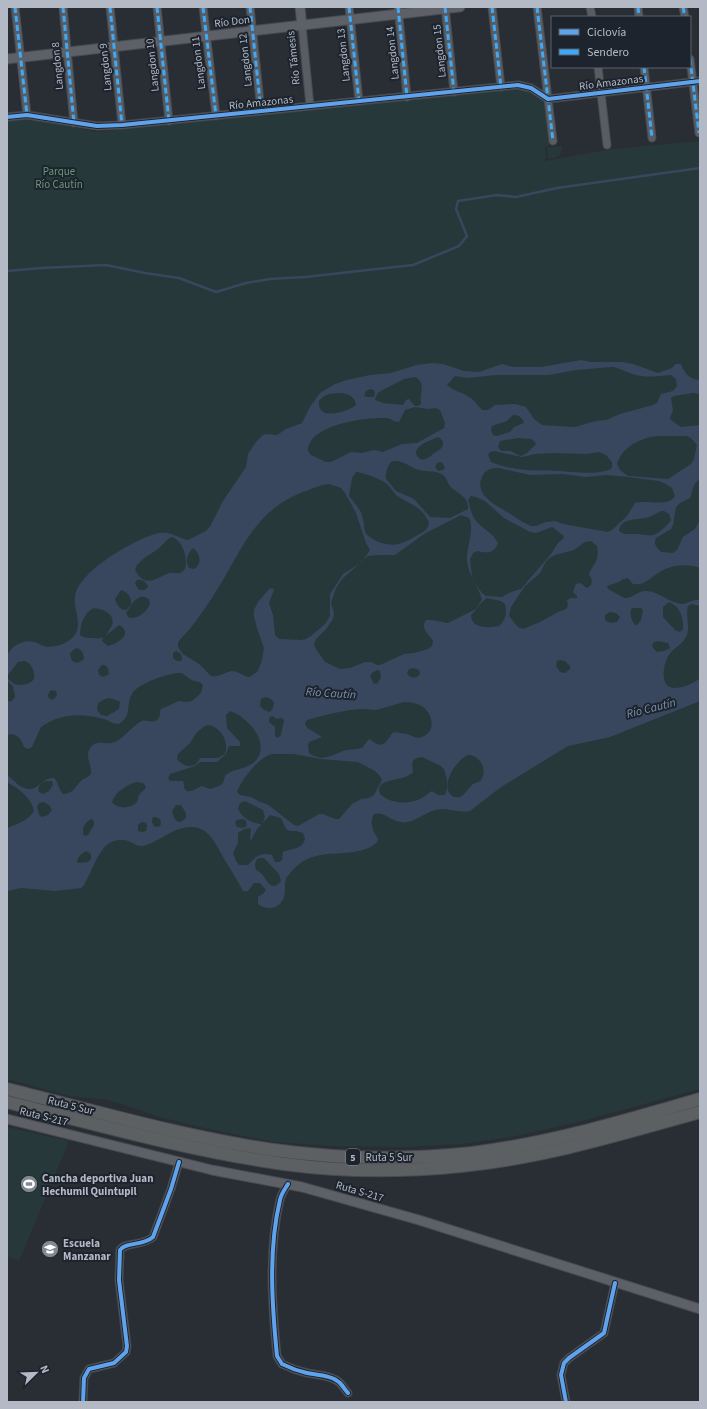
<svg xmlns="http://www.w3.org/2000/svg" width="707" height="1409" font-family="'Source Sans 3',sans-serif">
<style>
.green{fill:#27383a}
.water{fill:#38475d;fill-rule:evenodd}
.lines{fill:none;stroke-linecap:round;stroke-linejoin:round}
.stream{stroke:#38475d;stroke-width:2.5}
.street-casing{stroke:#464a4f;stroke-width:9}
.secondary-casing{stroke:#464a4f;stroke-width:11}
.highway-casing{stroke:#454a50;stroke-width:14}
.street{stroke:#585c63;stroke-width:7}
.secondary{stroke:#5d6066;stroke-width:9}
.highway{stroke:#5d6063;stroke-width:12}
.quiet{stroke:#3fa9f5;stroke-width:3;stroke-dasharray:6 3;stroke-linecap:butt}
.cycleway-casing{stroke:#1d242e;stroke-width:6}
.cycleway{stroke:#60a3ed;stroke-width:4}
.labels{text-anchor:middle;stroke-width:4;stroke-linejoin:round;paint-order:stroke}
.shield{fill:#1d242e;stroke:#868d98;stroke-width:1}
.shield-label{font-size:10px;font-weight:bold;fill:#b3bac5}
.street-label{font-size:11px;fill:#b3bac5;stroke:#1d242e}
.park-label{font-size:11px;fill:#6b9575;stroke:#1d242e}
.poi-label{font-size:11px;font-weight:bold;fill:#b3bac5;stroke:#1d242e;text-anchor:start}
.water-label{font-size:12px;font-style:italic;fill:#7c90ab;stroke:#1d242e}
</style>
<rect width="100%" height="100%" fill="#292e34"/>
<path class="green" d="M542,88L549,133V146L544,147L546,157L544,161L612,149L700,141V1089L574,1123L511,1137L460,1144L403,1147L333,1146L273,1142L200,1127L156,1116L122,1104L102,1099L70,1096L7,1079V120L26,118L96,132L445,96Z
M562,146C562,155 557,159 548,158L547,148Z
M7,1127L69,1141L19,1261L7,1256Z"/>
<path class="water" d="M581,360L591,362H622L633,364L658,373L672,368L676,364H681C684,373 690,380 700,380V394L693,393L674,396L671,398L673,410L670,418L671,420L681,427L700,425V479C692,484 693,491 690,498L680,503L676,507L673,525L671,529L656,538C653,544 657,548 661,552L673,553L677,550L683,537L695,529L700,520V568C688,563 669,565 658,573C650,578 644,586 633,584L628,578L623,579L619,582L607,586L608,589L624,598C632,599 638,590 647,591C659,592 670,603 682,604C689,604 692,599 700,600V606L692,604L688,606C685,616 691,627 686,637C682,645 673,648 669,655C663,664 659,688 674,688C683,688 693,684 700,678V701L610,737L568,746L501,787L470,811C458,813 447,807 435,810C424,813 411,825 400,822C390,820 384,811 374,814C369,824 373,830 378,839L377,842C359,860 324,847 302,862C296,866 291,872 286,878C284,884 286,891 284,897C280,909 267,911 258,904V897L264,893L266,890L260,883H254L248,891H243C238,881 232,872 226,862C214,842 208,820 179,829C167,833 156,843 143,846C135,847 131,840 123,840C107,839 103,849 96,860C92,869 88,877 84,885L81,888L55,891L21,888L7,891V828C17,824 28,821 34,811C31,797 19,789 7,782V775C14,780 19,788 28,789C37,791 43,777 54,778C59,783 58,789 63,794C73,794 75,787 81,781C84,778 89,777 91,774C92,765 84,755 91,747C96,740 105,744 112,743C124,740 131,726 142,721C147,719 152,724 157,720C161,717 159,713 161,709L179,701L187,702L192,701L201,693L203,685C200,681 196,682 192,680C187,678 185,673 179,673C168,673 137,684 132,694C125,706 133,715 119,724C112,724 110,721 104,719C82,713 61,713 41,727L32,747L28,749L24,747C21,739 19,735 10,734L7,736V700L11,702L15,697L13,686L7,681C7,674 5,663 7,657C10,646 24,639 34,642C39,643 43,647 48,647C56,647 68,643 73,637C84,626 73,610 75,597C77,572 136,538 159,533C171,531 178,538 188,540L206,531L211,525L223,501L246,467L248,454L256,442L262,436L265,434L277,435L286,429L302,423L310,407L320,393L335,384L347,380L370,375L391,373L417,365L432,363L443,364L464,371L479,372L502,364L513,367H541ZM612,367C621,368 627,373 636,375C648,378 659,376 671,375L676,379L677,386L673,391L661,394L657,403L653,405L620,414L606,420L596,421L575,427L542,425L534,419L526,407L515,404L495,405L488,410H483C477,406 476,401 469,397C462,392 453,391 447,385L455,376L467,378L496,375H549L576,370ZM415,377C427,383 419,393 421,403L419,406H415L409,399L406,400L403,405L383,403L375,400L377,394L379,392L404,379ZM370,389L374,390L375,393L374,397H368L364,396L366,391ZM342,393C350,395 355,397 356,405C347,412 317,422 319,401C325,393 333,393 342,393ZM415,407L428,409L436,408L440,410L445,423L444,428L417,443L402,444L383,452L374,450L362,453L351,452L331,462H326L311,455L308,451C308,424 367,417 387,418C392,419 394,422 399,422L405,410ZM513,415C517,414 524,419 524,423L514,427L510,432L497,436L493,435L491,430L492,426L507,421ZM657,436H687L691,438L697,445L694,459L691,464L668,479L628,476L620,470L617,464C622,447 640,438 657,436ZM438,437L440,438L443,442C443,450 438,450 433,454C427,460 420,463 416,454C416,444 430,441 438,437ZM518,438L531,439L535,442L536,444L527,453L521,456L516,454L511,451H501L498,447L500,441ZM494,451L522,457L535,454L553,453L587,454L599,452L606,455L612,462V468L609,470C593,475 575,472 559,471C533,470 516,472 491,462L488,455L490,452ZM393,461C403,460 410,467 419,470C427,472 436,470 443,475C447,478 447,482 450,486C457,494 469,496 468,509L450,518L430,517L414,499L396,491L386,479C385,474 388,463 393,461ZM441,462L443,464L445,468L443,470L438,471L435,467L437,463ZM493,468H499L530,475L563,474L586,477L607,475L628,477L659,481L666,484L672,488L675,496C668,508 647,499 635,503L627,516L612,530L608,532L563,524L555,521L546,522L536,526H531C524,523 518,519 512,515C500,507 473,496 482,477C484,472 487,470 493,468ZM356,472C361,472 384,480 387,484C391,488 393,492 397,496C410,504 423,507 429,523C428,530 423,532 416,536C411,539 405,542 399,544C388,547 371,541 365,532C362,511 362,512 349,496L352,478ZM329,484L341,488L345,493L356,513L366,543L370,550L362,562L343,574L330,594V616L325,624L311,636L306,639L301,640L279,639L275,635L273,615L269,603L274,590L272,588L269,589L258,602L254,610V616L257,628L264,648L262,660L258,671L250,677C243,677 239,671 232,671C225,672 218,678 211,676L199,664L183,654L178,647V642C194,626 211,600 223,580C245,542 260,507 306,491C314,488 320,485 329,484ZM471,496L476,497L485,501L504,518L530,532L536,533L552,527L564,536L563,539L558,543L551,554L521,589L511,592L502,597L486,596L482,593L474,582L472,576L470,559L473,553L477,551C487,553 494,554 498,543C493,532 480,528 474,518C471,513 470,506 468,500ZM661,511H664L669,514L671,520C669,523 667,525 665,527C651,540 651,534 634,534C628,534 624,535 619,531C620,518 636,520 646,518C651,516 656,514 661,511ZM461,515L469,518C475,530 466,548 467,561C469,576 478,586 482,599L476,609L448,623L432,620H426C420,629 429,634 433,641L432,646L428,649L414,653L404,654L380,665H377L371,662H365L350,668L340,669L325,662L316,649L314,645L316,639L326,629L333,619L334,613L331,603L336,588L342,579L368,556L378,555H395L424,534ZM173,537C183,543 186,553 186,564C186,567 185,570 182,572C179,575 174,572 170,573C156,577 146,590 135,570L137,565L143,559L158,549L169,538ZM591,541L597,546C600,560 594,563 589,574L592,580L591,585L587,588L580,583L576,584L573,592L577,596V598H571L567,600L568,606L566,609L558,612L540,622L523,629L518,627L509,616L511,607L525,586L540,573L545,563L548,559L555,555L574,550L585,542ZM193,548C200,553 203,564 194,569L189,568C185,561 187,553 193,548ZM137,580C142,579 146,582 148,586C146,591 142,591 138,589L135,583ZM121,590C128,592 132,598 131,605L126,610C120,610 117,605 115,599ZM140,597C145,596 150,598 150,604C147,612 138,619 129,618L126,613L134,601ZM487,598L501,601L505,604C507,613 506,620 499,626C489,628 471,629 471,615C477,610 480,602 487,598ZM669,602C680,606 684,618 683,629L680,632L675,630L663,617V607ZM94,608C109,610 119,618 108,632C107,635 104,638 101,638C98,639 95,638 92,638C87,638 84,638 80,635C80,625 84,612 94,608ZM632,608H641L643,610L641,620L637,625H635C631,620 629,613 632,608ZM610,612L616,613L620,617L617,622L610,623L605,620V615ZM119,625C134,633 118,644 108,646L102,641L103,638ZM658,641L668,643L670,648L664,651L657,652L653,648L652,645L654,642ZM77,648L82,651L84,657L83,660L77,663L72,661L70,654L73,650ZM176,651L181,654L182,659L181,661H177L173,658V653ZM560,660L565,661L570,666V669L565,673L560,672L556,666L557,661ZM25,661C32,664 35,672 34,679C30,685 20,686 14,684L8,679V675L18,662ZM102,665H105L108,668L109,674L103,677L99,675L98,670ZM414,668L419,670L420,674L417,677C412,678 409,678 407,673L409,669ZM377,670L380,671L381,677L378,683L374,684L370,676L372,673ZM52,690L56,691L57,695L56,697L52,700L49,698L48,695L50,691ZM266,697L271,699L274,702L273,708L270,712L264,710L260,706L261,699ZM109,698L119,701L120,702L119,709L107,716L101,715L97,710L98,703L105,699ZM404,702C410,702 415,703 420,705C435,713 437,736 417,738L407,734L394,732C389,735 386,748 377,744C374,743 372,740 369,739L362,748C356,750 349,749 343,751C331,756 321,762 309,753L308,746L309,742L322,737L307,728L305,723L307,720L329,714L350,710L362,709L376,710ZM230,711C246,716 270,741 257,759C250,769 236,768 227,774C223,777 225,782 222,784C219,786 214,788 210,789L202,786C197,788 186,796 184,787C184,785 184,783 183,781H170L168,778L170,774L195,766L200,762H217L226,754L229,746H240V742L227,728L226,715ZM272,716L277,719L282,718L284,720L281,735L278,738L275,736V727L269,722V718ZM210,725C222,729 229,742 225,754L218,758H200C199,760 198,762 196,764C190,769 180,764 177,759L178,754L190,743L197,732L205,726ZM277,754H293L321,759L358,762L375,771L380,776L382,780L374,795L369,798L361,799L352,804L339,819H335L323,814H319L298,826L294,825L267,804L260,802L251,797L240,795L237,792C241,781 256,761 267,756C270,754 274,754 277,754ZM468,755C480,755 488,770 481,780C479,783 476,782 473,784C468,788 465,795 460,797C458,798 456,797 454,797C437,788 457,759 468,755ZM422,757L441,766L444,769L447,779V789L445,795H438L432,791C428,793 426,796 422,798C409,805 391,804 380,794C374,776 404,783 413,772C412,762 410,759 422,757ZM46,781H52L53,785L49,791L43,794L39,792C37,786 41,783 46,781ZM136,782L143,783L146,787C144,791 142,791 140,794C137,797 139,800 136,803C130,809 117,809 112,802C115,792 127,785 136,782ZM245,801L263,810L265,817L262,824C253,824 241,817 238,809L240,803ZM44,802L50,806L52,810L48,815L42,817L39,815L37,807L39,803ZM176,805H181L186,813V818L181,822H178L174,818L172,811ZM270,815L281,818L286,829L290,831H296L303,833L305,839C302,850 292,848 283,852L282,860L279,862H275L272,855C260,852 255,857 248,865H239L236,861L233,853L238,843V833L244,829L250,828L251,831L250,839L251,840L257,829ZM153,817H156L160,819L161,824L160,826L156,827C152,824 151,822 153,817ZM92,819L94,821V825L88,835L84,836C81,829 85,821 92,819ZM237,820L243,819L246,821L247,826L243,828L237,827L235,822ZM142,822L146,823L147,826L146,831L142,832L138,831V825ZM86,851L91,854V859L88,862L78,863L77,860L80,855ZM259,858H264L279,874L281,881C271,893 267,880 262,874C260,872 258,871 256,870L255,864L257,859Z"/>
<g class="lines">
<path class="stream" d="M7,271L41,268L106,265L145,273L179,278L216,292L246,283L270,279L305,277L413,265L459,246L467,236L456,209L458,201L497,195L516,197L557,188L700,168"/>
<defs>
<path id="street" d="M15,7L27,115
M63,7L74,123
M110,7L122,125
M157,7L169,121
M203,7L216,116
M250,7L261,111
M349,7L359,101
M398,7L407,97
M445,7L454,92
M492,7L501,87
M537,7L553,141
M590,7L592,17
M638,7L639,17
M683,7L685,17
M302,26L310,106
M690,59L699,133
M598,67L607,145
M644,67L652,138
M7,117L27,115L97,126L122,125L518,85L531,88L548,99L700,81
M288,1184C285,1189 281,1194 280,1200C268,1250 272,1305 277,1356L282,1364C290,1368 298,1371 307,1373C316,1375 332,1375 340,1383C343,1386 345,1390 348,1393
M83,1402L84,1378L89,1369L114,1363L126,1352L127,1346L119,1280L120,1250C125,1242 143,1246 153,1237L171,1189L179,1162
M566,1402L561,1375L564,1363L569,1358L604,1333L615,1283"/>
<path id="secondary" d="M300,7L302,26
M7,59L460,7
M7,1119L212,1170L302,1187L419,1220L700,1309"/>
<path id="highway" d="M7,1089C95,1111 184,1137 274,1150C339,1159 407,1160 472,1153C550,1143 625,1121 700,1099
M7,1102C99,1125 190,1151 284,1164C343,1172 403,1172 461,1166C543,1158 621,1134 700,1112"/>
</defs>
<use href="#street" class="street-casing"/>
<use href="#secondary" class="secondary-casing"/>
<use href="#highway" class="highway-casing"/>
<use href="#street" class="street"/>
<use href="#secondary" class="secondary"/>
<use href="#highway" class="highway"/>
<path class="quiet" d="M15,7L27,115
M63,7L74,123
M110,7L122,125
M157,7L169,121
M203,7L216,116
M250,7L261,111
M349,7L359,101
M398,7L407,97
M445,7L454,92
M492,7L501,87
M537,7L553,141
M638,7L639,17
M683,7L685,17
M690,59L699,133
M644,67L652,138"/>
<defs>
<path id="cycleway" d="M7,117L27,115L97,126L122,125L518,85L531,88L548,99L700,81
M288,1184C285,1189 281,1194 280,1200C268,1250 272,1305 277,1356L282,1364C290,1368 298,1371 307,1373C316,1375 332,1375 340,1383C343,1386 345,1390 348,1393
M83,1402L84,1378L89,1369L114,1363L126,1352L127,1346L119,1280L120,1250C125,1242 143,1246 153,1237L171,1189L179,1162
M566,1402L561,1375L564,1363L569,1358L604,1333L615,1283"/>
</defs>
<use href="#cycleway" class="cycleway-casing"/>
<use href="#cycleway" class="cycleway"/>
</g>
<defs>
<symbol id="stadium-disc" viewBox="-11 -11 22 22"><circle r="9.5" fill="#838992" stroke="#1d242e"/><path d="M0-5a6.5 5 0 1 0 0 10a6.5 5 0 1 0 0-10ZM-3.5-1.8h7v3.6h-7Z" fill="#fff"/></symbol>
<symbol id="school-disc" viewBox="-11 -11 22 22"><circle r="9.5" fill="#838992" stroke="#1d242e"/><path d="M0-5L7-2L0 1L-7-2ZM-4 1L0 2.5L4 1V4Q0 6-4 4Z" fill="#fff"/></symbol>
</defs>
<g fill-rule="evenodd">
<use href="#stadium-disc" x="19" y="1174" width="20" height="20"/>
<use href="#school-disc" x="40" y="1239" width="20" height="20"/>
</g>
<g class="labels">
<rect class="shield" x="346" y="1149" width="14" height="16" rx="3"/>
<g class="shield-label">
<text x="353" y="1161">5</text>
</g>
<g class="street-label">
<text transform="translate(232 21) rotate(-7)" y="4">Río Don</text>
<text transform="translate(439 51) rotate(-96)" y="4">Langdon 15</text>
<text transform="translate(392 53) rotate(-96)" y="4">Langdon 14</text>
<text transform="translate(343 55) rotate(-96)" y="4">Langdon 13</text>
<text transform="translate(293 58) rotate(-96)" y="4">Río Támesis</text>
<text transform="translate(245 60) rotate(-96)" y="4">Langdon 12</text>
<text transform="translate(198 63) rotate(-97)" y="4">Langdon 11</text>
<text transform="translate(152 65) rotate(-96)" y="4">Langdon 10</text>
<text transform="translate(57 66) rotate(-95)" y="4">Langdon 8</text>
<text transform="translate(105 67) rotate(-96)" y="4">Langdon 9</text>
<text transform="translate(611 82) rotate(-7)" y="4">Río Amazonas</text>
<text transform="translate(261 102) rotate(-6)" y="4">Río Amazonas</text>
<text transform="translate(71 1105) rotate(14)" y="4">Ruta 5 Sur</text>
<text transform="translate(44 1116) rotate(14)" y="4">Ruta S-217</text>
<text x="389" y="1161">Ruta 5 Sur</text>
<text transform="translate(360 1191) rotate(16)" y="4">Ruta S-217</text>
</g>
<g class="park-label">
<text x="59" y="175">Parque<tspan x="59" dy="13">Río Cautín</tspan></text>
</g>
<g class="poi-label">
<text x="42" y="1182">Cancha deportiva Juan<tspan x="42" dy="13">Hechumil Quintupil</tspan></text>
<text x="63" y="1247">Escuela<tspan x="63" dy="13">Manzanar</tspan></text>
</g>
<g class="water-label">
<text transform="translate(331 693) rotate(4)" y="4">Río Cautín</text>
<text transform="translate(651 708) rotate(-14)" y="4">Río Cautín</text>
</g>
</g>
<rect width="707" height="1409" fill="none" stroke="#b3bac5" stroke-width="16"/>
<rect x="551" y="16" width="140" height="52" fill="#1d242e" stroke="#59606a"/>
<rect x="559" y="29" width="20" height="6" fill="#60a3ed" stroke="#59606a"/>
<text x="587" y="36" font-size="12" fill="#b3bac5">Ciclovía</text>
<rect x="559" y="49" width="20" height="6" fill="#3fa9f5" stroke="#59606a"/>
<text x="587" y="56" font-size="12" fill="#b3bac5">Sendero</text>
<g transform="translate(36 1373) rotate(67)" stroke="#1d242e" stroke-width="3" paint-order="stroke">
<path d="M0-3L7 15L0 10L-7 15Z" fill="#b3bac5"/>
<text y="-6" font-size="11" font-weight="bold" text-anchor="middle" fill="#b3bac5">N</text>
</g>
</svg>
